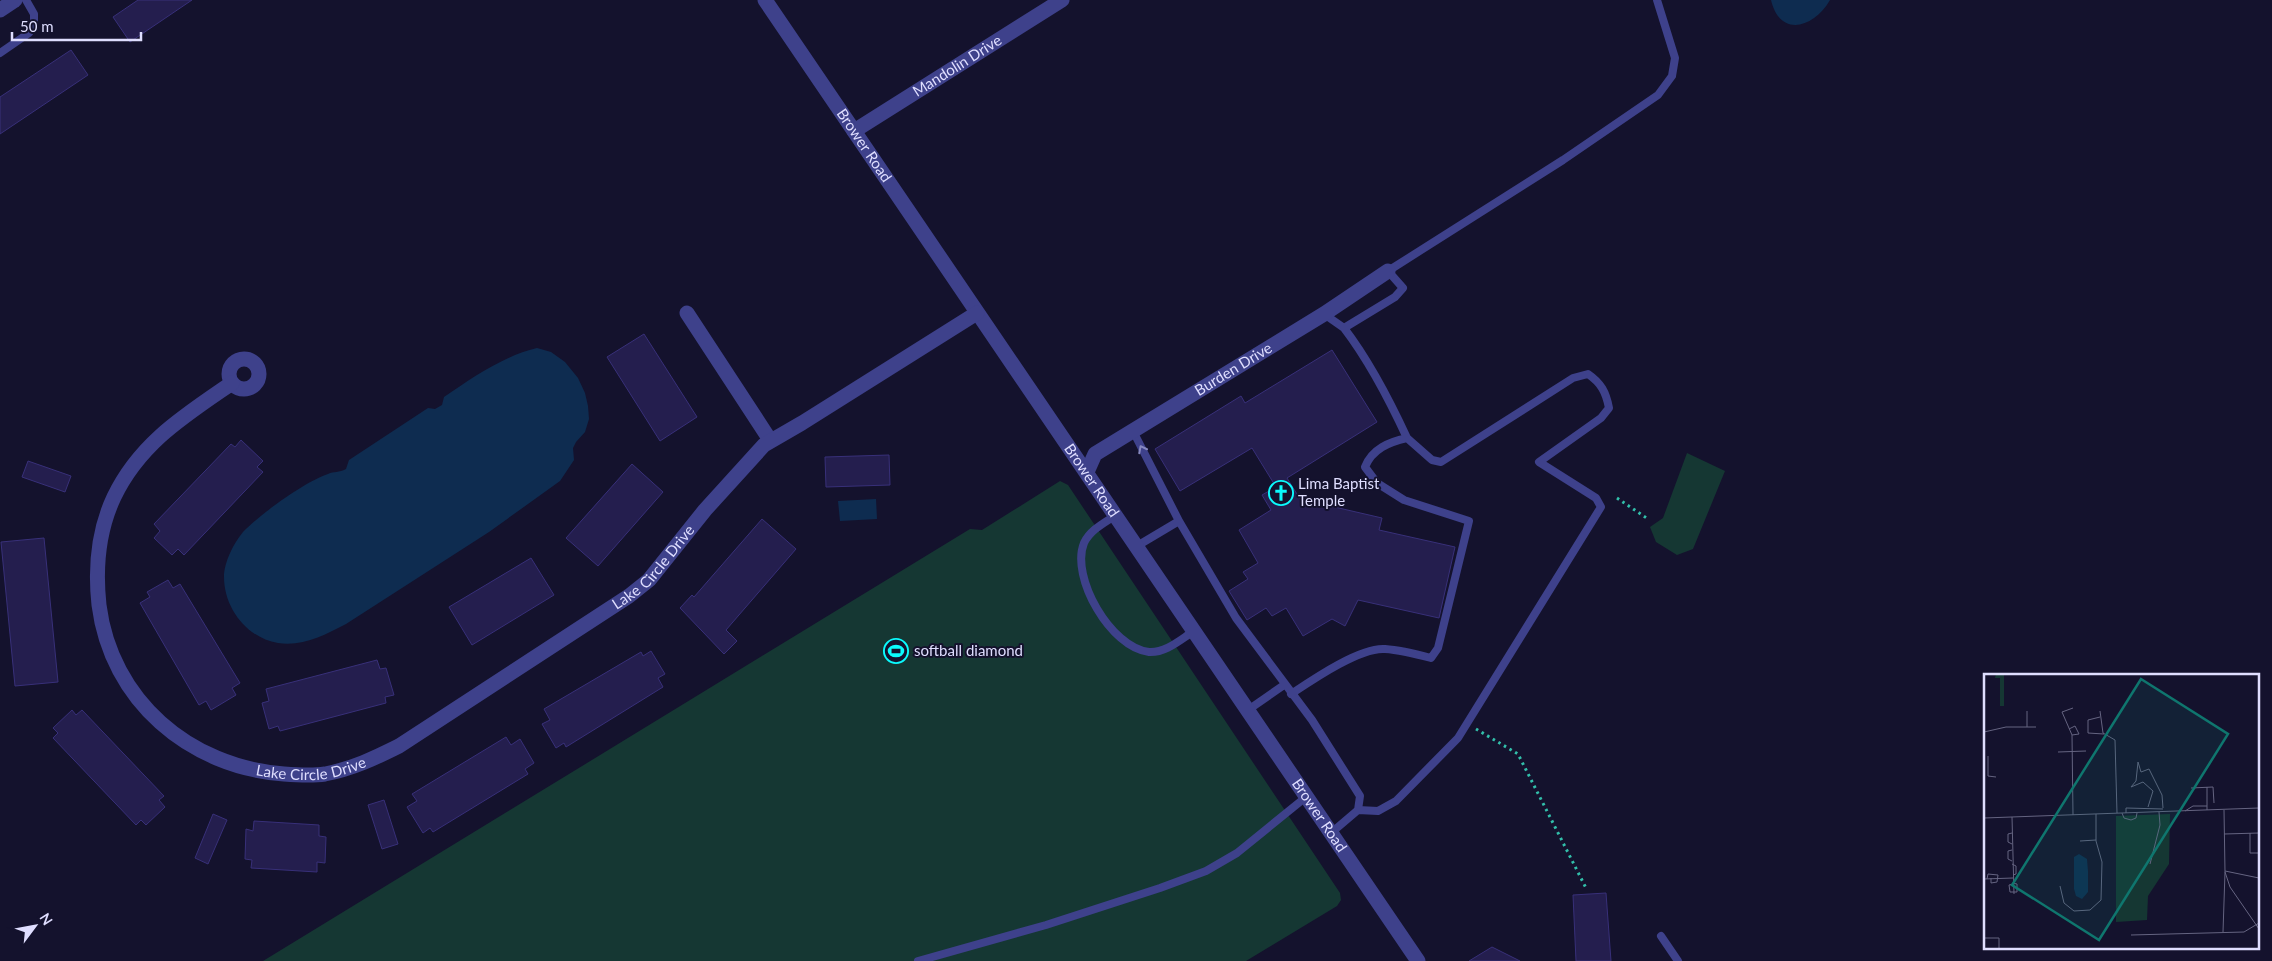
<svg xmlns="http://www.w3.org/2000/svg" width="2272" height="961" font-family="Lato,sans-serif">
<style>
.green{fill:#153733}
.water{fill:#0e2c50}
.building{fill:#241e4e;stroke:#383079}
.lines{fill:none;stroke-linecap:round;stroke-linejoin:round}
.path{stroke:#32bfaa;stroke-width:3;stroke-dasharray:2.5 4;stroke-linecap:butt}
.lane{stroke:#3e418b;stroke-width:8}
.street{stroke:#3e418b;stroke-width:15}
.oneway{stroke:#8688bf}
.labels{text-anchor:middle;stroke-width:4;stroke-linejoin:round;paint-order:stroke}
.street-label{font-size:15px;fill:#dfdeff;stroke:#14122d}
.poi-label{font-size:15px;fill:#dfdeff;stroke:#14122d;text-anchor:start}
.inset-road{fill:none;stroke:#656481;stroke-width:1}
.view{fill:#0f766e;fill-opacity:0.15;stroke:#0f766e;stroke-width:2.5}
.inset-edge{fill:none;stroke:#dfdeff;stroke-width:2.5}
</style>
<rect width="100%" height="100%" fill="#14122d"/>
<path class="green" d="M1687,453L1725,471L1693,549L1677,555L1656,542L1650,527L1663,518Z
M1060,481L1068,485L1340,893L1341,900L1337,906L1246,961H263L970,529L982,530Z"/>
<path class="water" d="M1771,0H1830C1814,28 1780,38 1771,0Z
M537,348L551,352L565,362L578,378L585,393L588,406L589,419L585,432L576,442L573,448L574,460L560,481L489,532L346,624C325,635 302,647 278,643C247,638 224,608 224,577C224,562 234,543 243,532C259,515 306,481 328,474C334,471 339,473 346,469L349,460L428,408L435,409L442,405L444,397C472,378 503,356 537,348Z
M876,499L877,519L840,521L838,501Z"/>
<path class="building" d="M138,0H192L130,42L113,17Z
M71,50L88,75L0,134V97Z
M644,334L697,417L660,441L607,357Z
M1332,350L1377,422L1287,478L1300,499L1382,518L1379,530L1455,547L1439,618L1358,600L1345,626L1332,619L1303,636L1286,608L1272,616L1266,608L1247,620L1229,591L1248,579L1243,572L1258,563L1239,530L1271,510L1262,495L1276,487L1252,448L1180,491L1155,449L1241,396L1245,403Z
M241,440L263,461L257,467L263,472L184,555L178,549L172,555L154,538L160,531L154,524L231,444L235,447Z
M889,455L890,485L826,487L825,457Z
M28,461L71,476L65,492L22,477Z
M632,464L663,492L598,566L566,538Z
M762,519L796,549L726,630L737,641L724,654L680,608L692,595L694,597Z
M44,538L58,682L15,686L1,542Z
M531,558L554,595L472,645L449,607Z
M168,580L173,588L180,584L240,683L232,688L236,695L211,710L206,701L199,705L140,603L150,597L147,592Z
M651,651L665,674L658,678L663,687L566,747L564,743L556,748L542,724L550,720L544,709L641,652L643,656Z
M377,660L380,669L386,668L394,695L385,697L386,703L280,731L278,726L269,729L262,703L269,701L266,689Z
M72,710L76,715L82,710L164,796L159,800L165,807L146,825L141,820L136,825L53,738L58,733L53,728Z
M506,737L511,745L520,739L534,763L525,769L528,774L433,832L430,828L423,833L407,807L417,801L412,794Z
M384,800L398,844L382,849L368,805Z
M213,814L227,820L208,864L195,858Z
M254,821L319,825V836L326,837L325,863L317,862V872L251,868L252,860L245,859L246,829L253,831Z
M1606,893L1611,961H1576L1573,895Z
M1492,947L1520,961H1469Z"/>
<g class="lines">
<path class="path" d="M1617,498L1648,519
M1476,729L1518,754L1587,890"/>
<path class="lane" d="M0,53L29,33L34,26V14L26,0
M1324,314L1344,328L1395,297L1403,288L1388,271L1563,160L1658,95L1672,76L1675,58L1657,0
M1344,328C1370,362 1389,399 1407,438
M1133,431L1179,521
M1116,515C1104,523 1090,530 1084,543C1070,577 1111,648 1149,652C1166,653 1181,639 1194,631
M1137,546L1179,521L1236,618L1312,720L1360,796L1358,810L1331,833
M1291,694C1312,680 1360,647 1385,649C1400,650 1416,654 1431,658L1438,648L1469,521L1404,500L1377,483L1365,467C1372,449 1389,442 1407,438L1432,460L1441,462L1573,378L1588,374C1601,383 1606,392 1609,408L1601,418L1539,462L1596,498L1601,507L1458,738L1396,801L1378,811L1358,810
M1248,710L1284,685
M1661,936L1678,961
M918,961L1046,925L1160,888L1206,871L1237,853L1306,797"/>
<g class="street">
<path id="s1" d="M765,0L1418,961"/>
<path d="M0,10L15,0"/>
<path id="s2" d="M854,131L1062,0"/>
<path d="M687,313L770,440"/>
<circle cx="244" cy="374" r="15"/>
<path id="s3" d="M232,383C184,416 140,443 114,497C98,531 95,568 99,605C111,700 189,767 284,774C297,775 312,776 325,774C352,769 375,758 399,746L629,596L649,580L705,510L764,445L802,423L977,313"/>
<path id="s4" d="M1087,472L1095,454L1324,314L1388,271"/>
</g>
</g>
<defs><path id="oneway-chevron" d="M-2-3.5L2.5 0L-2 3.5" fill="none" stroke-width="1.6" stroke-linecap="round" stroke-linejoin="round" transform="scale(1.25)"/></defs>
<use class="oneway" href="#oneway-chevron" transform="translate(1142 449) rotate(-117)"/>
<defs>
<symbol id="church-ring" viewBox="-11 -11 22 22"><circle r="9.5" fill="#14122d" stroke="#0bfafd" stroke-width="1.5"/><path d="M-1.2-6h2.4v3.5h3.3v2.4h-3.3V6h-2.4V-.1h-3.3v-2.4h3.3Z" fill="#0bfafd"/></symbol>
<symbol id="stadium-ring" viewBox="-11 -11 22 22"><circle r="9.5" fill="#14122d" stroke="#0bfafd" stroke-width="1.5"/><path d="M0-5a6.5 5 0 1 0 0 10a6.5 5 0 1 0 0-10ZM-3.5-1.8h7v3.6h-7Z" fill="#0bfafd"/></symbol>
</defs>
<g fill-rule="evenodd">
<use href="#church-ring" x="1267" y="479" width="28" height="28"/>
<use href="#stadium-ring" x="882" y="637" width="28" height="28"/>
</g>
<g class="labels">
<g class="street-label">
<text dy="5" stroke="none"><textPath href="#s2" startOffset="122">Mandolin Drive</textPath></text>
<text dy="5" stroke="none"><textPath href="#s1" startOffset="176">Brower Road</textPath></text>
<text dy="5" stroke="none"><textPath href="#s4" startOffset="182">Burden Drive</textPath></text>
<text dy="5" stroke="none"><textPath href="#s1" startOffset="581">Brower Road</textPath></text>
<text dy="5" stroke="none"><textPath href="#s3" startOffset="981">Lake Circle Drive</textPath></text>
<text dy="5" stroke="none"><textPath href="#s3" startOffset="576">Lake Circle Drive</textPath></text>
<text dy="5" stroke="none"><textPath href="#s1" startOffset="986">Brower Road</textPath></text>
</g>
<g class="poi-label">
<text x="1298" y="489">Lima Baptist<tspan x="1298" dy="17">Temple</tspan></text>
<text x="914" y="656">softball diamond</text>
</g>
</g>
<g transform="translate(1984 674)">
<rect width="275" height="275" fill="#14122d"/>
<path d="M12,0H20V32H16V4H11ZM186,140L185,190L164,222L163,246L132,248V142Z" fill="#153733"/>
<path d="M95,180L103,185L104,197V218L98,225L92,222L90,215V183Z" fill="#0e2c50"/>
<path class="inset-road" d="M43,37V53M116,37L119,59L131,66L133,139M116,43L104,46V59L120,60M85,55L91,52L95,60L88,61M0,58L22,53H52M74,78L102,77M4,82V102L12,103M223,113V132M207,114L229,113L230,129M164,133L169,117L159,108L147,113L152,107L154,88L157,98L165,95L178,121L179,134M240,136L241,198L246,213L275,255M201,137L209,132H223V136M138,139L140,144L147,146L152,144L153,139M142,139V134L179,135M89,141L88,61L78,38L89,34M28,143L30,220M0,144L275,134M28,159L24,160V168L28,170M266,159V179H275M240,160L275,159M96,167L112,166M28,176L24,177V185L28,187M28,190L32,192V200L29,201M166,190L176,151L175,138M241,197L275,204M0,205L29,204M3,205L4,200L14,201L13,208L7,209V204M29,209L33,210V218H26L25,211L29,210M76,212L80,229L90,237L106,236L117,226L118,188L112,167V140M239,258L241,198M147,261L260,258L275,249M0,264H15V275"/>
<path class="view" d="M157,5L244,60L115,266L28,211Z"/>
<rect width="275" height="275" class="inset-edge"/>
</g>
<g transform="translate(35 926) rotate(58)" stroke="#14122d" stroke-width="4" paint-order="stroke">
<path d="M0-4L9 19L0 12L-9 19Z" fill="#dfdeff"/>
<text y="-8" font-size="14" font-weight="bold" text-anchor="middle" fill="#dfdeff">N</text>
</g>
<path d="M12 32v8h129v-8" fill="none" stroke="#dfdeff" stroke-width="2.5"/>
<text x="20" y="32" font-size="15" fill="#dfdeff" stroke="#14122d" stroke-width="4" paint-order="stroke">50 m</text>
</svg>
